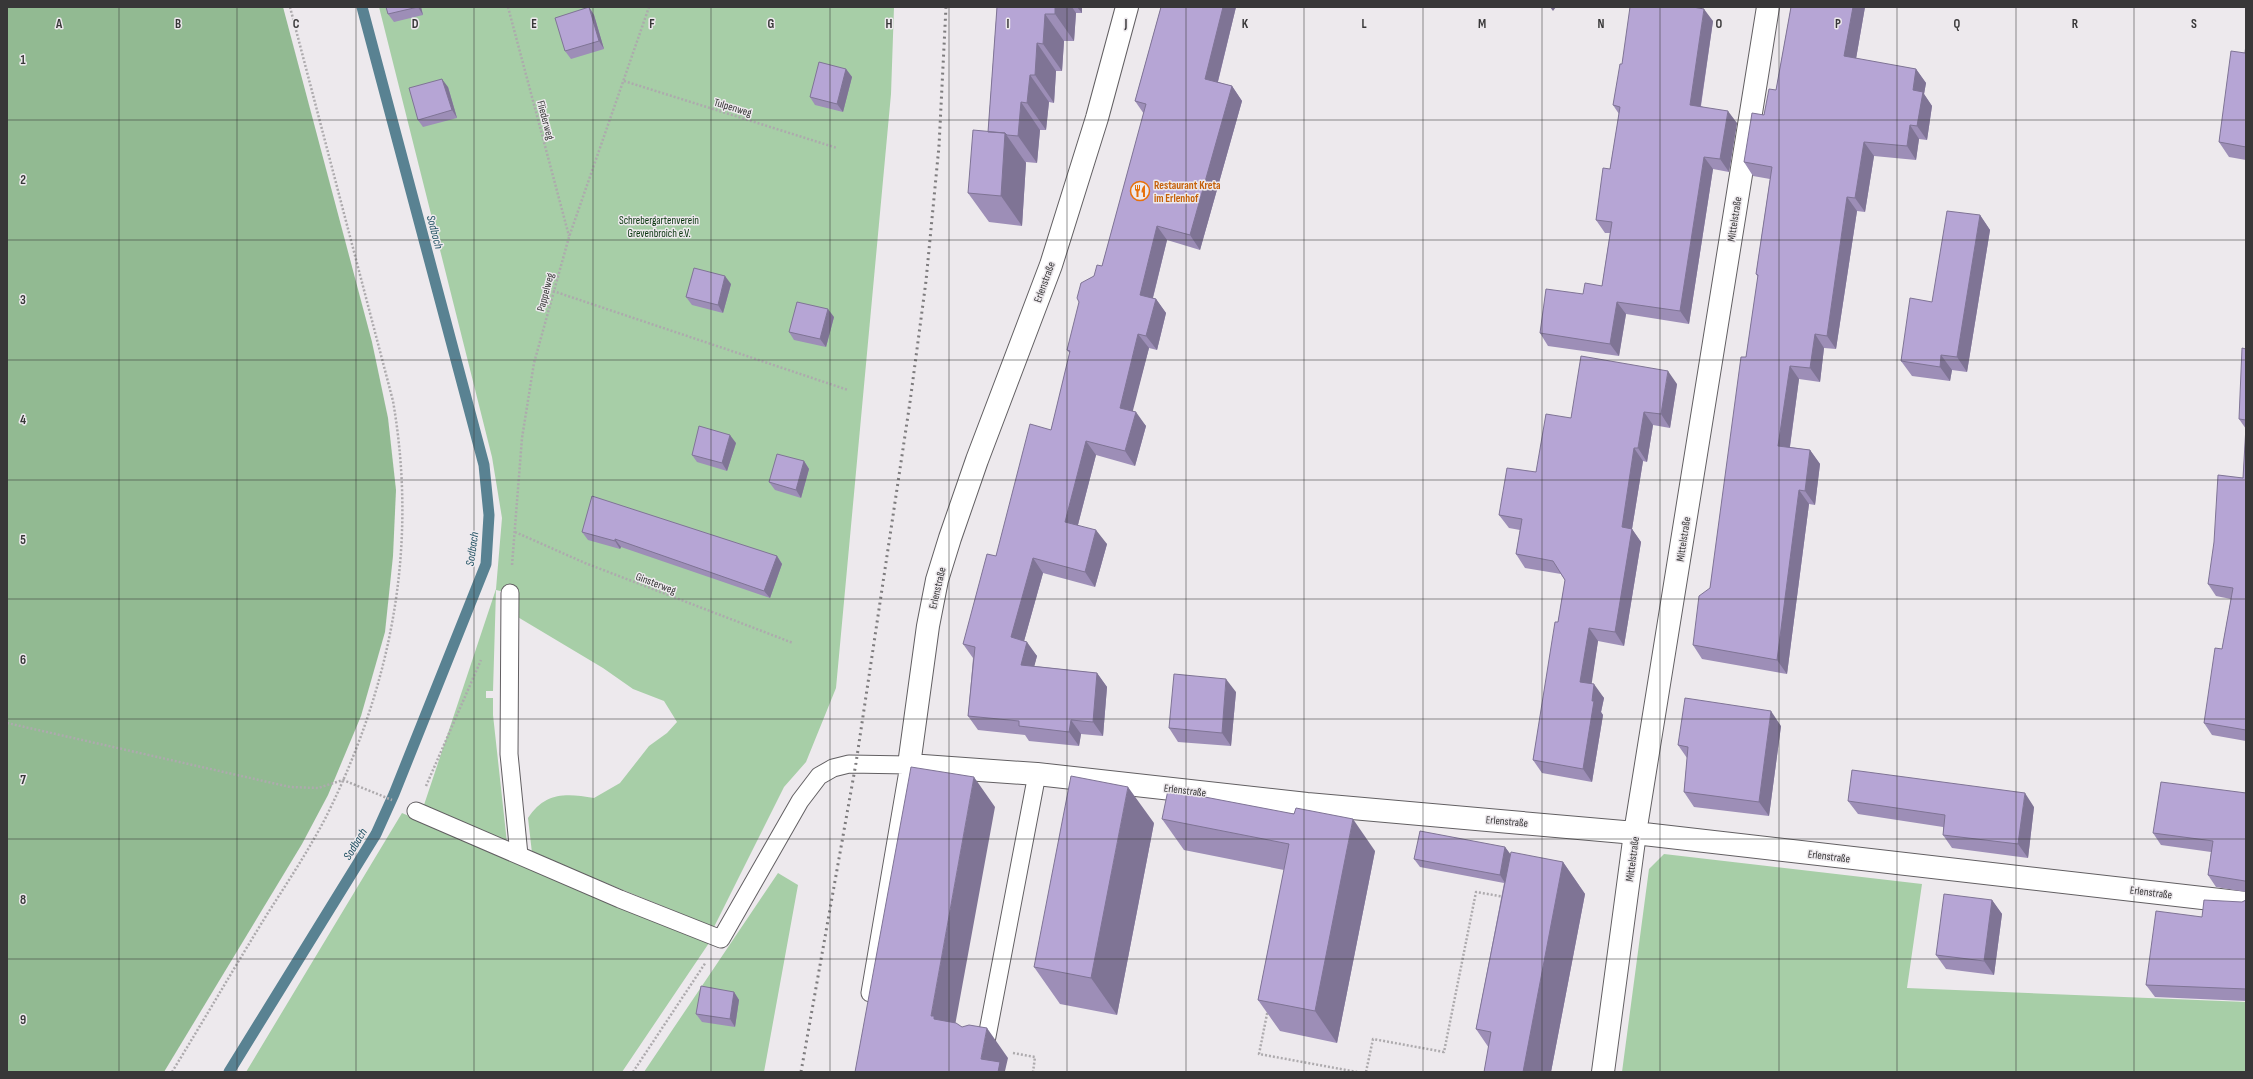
<svg xmlns="http://www.w3.org/2000/svg" width="2253" height="1079" font-family="'Sofia Sans Condensed',sans-serif">
<style>
.green{fill:#a7cea7}
.forest{fill:#92ba92}
.lines{fill:none;stroke-linecap:round;stroke-linejoin:round}
.stream{stroke:#598292;stroke-width:11}
.lane-casing{stroke:#625f62;stroke-width:19}
.street-casing{stroke:#625f62;stroke-width:24}
.path{stroke:#adaaad;stroke-width:2.5;stroke-dasharray:2 2;stroke-linecap:butt}
.lane{stroke:#fff;stroke-width:17}
.street{stroke:#fff;stroke-width:22}
.rail{stroke:#7e7c7e;stroke-width:3;stroke-dasharray:2 4;stroke-linecap:butt}
.wall{fill:#9d8eb7}
.shaded-wall{fill:#7f7495}
.building{fill:#b6a5d5;stroke:#7f7495}
.grid{fill:none;stroke:#383738;stroke-width:1;stroke-opacity:0.55}
.labels{text-anchor:middle;stroke-width:3;stroke-linejoin:round;paint-order:stroke}
.street-label{font-size:11px;fill:#383738;stroke:#ede9ed}
.food-label{font-size:11px;font-weight:bold;fill:#c56008;stroke:#ede9ed;text-anchor:start}
.park-label{font-size:11px;fill:#09350e;stroke:#ede9ed}
.water-label{font-size:12px;font-style:italic;fill:#1e4f61;stroke:#ede9ed}
.grid-label{font-size:13px;text-anchor:middle;font-weight:bold;fill:#383738;stroke:#ede9ed;stroke-width:3;stroke-linejoin:round;paint-order:stroke}
</style>
<rect width="100%" height="100%" fill="#ede9ed"/>
<path class="green" d="M379,7H894L891,94L836,688L806,762L784,787L714,927L532,853L528,818C545,792 566,793 594,798L620,783L649,746L667,733L677,722L664,701L633,689L603,668L516,616L509,593L496,590L493,691H486V698H493V715L507,843L423,808L496,589L502,518L492,457Z
M402,813L709,943L622,1072H246Z
M1664,854L1922,884L1907,988L2246,1002V1072H1622L1649,869Z
M778,873L798,885L764,1072H644Z"/>
<path class="forest" d="M7,7H283L372,342L388,418L396,490L393,556L385,632L361,716L328,795L302,844L164,1072H7Z"/>
<g class="lines">
<path class="stream" d="M229,1072L376,834L394,794L486,564L489,515L484,465L362,7"/>
<defs>
<path id="lane" d="M510,593L509,754L519,855
M416,811L620,899L721,939L800,801L819,776L833,768L849,764L909,765L870,993
M985,1047L1037,774"/>
<path id="street" d="M1127,7L1097,118L1051,265L977,460L950,538L937,580L928,626L909,765L1037,774L1307,804L1635,833L2246,903
M1603,1072L1635,833L1768,7"/>
</defs>
<use href="#lane" class="lane-casing"/>
<use href="#street" class="street-casing"/>
<path class="path" d="M508,7L569,236
M624,81L837,148
M553,291L848,390
M515,532L585,563L793,643
M512,565L522,438L534,363L569,237L649,7
M7,723L290,787L318,788L343,780L392,800
M426,786L481,660
M1268,1009L1259,1054L1357,1072
M1013,1053L1035,1057L1033,1072
M172,1072C204,1020 234,968 266,916C287,883 309,850 327,815C392,683 418,547 393,401L290,7
M633,1072L706,962
M1366,1072L1373,1039L1444,1052L1476,892L1505,897"/>
<use href="#lane" class="lane"/>
<use href="#street" class="street"/>
<path class="rail" d="M801,1072L856,763L910,402L926,281L939,146L946,7"/>
</g>
<path class="wall" d="M386,7H421L423,15L394,22L388,14Z
M589,7L594,15L604,49L571,59L565,51Z
M997,7H1082V13H1076L1074,41H1064L1062,71H1056L1054,103L1049,102L1046,130H1040L1037,163L1026,162L1022,226L989,222L968,193L988,132Z
M1161,7H1236L1218,82L1232,86L1242,101L1200,250L1167,240L1153,298L1156,299L1166,313L1157,350L1149,348L1132,411L1146,426L1135,466L1096,455L1078,525L1107,544L1095,587L1043,573L1024,641L1037,656L1034,666L1097,673L1107,687L1103,736L1081,734L1079,746L1029,741L1025,735L978,730L968,716L973,658L963,644L996,556L1051,430L1070,354L1067,350L1094,276L1102,266L1144,114L1135,101Z
M1791,7H1865L1856,59L1916,69L1926,83L1924,94L1932,106L1927,140L1919,139L1916,160L1874,156L1865,212L1857,211L1836,349L1824,348L1820,382L1799,379L1790,447L1810,450L1820,464L1815,505L1809,504L1787,674L1702,659L1693,645L1710,588L1746,357L1758,277L1756,274L1770,179L1753,176L1744,162L1764,115L1776,90Z
M1713,21L1701,106L1737,123L1729,172L1713,169L1689,324L1626,314L1619,356L1548,346L1540,333L1583,294L1602,286L1610,233H1605L1596,220L1610,169L1619,114L1613,105L1622,64Z
M2246,44V160L2229,157L2219,142L2245,53Z
M846,69L852,77L843,112L815,105L810,97Z
M448,87L457,118L423,127L418,120Z
M1980,215L1990,230L1967,372L1952,370L1950,381L1912,376L1901,361L1932,302Z
M731,284L723,313L692,305L686,297Z
M834,317L826,347L794,340L789,332Z
M2246,349V741L2212,735L2204,723L2222,649L2231,599L2216,596L2208,584L2243,478L2246,429L2239,419Z
M1677,384L1670,428L1653,425L1647,462L1643,461L1632,529L1641,542L1624,646L1598,641L1591,684L1604,698L1601,712L1603,715L1592,782L1542,773L1533,760L1558,622L1565,580L1561,574L1525,568L1516,554L1520,530L1509,528L1499,515L1536,472L1571,418Z
M736,443L727,471L697,462L692,455Z
M804,461L809,469L801,498L775,490L769,482Z
M582,532L777,556L782,564L770,598L621,547L620,549L588,540Z
M1236,692L1231,746L1178,742L1169,728Z
M1781,726L1769,816L1694,807L1684,792L1687,758L1678,745Z
M2246,793V892L2216,887L2208,875L2211,852L2161,845L2153,833Z
M1848,801L2034,807L2028,858L1952,848L1943,835V827L1858,814Z
M1162,819L1375,851L1337,1043L1280,1031L1258,1000L1284,870L1184,850Z
M1154,823L1117,1015L1060,1004L1034,967Z
M1505,847L1510,854L1563,862L1585,894L1551,1072H1484L1489,1048L1476,1029L1504,883L1420,867L1414,859Z
M1992,900L2002,914L1994,975L1946,969L1936,955Z
M2246,900V1001L2155,997L2146,985L2202,917L2242,902Z
M734,992L739,1000L735,1027L702,1022L696,1014Z"/>
<path class="shaded-wall" d="M418,7H421L423,15Z
M589,7L594,15L604,49L599,41Z
M1055,7H1072L1076,13L1074,41L1055,14Z
M1077,7H1082V13Z
M1223,7H1236L1215,93L1205,79Z
M1550,7H1556L1553,11Z
M1853,7H1865L1854,70L1844,56Z
M1704,9L1713,21L1699,117L1690,105Z
M1045,14L1064,41L1062,71L1043,44Z
M1037,43L1056,71L1054,103L1035,75Z
M846,69L852,77L843,112L837,104Z
M1916,69L1926,83L1924,94L1932,106L1927,140L1917,126L1913,90Z
M1030,75L1049,102L1046,130L1027,103Z
M442,79L448,87L457,118L452,110Z
M1232,86L1242,101L1200,250L1190,235Z
M1021,102L1040,130L1037,163L1018,136Z
M1728,111L1737,123L1729,172L1720,159Z
M1910,125L1919,139L1916,160L1907,146Z
M1005,133L1026,163L1022,226L1001,196Z
M1864,142L1874,156L1865,212L1855,198Z
M1704,157L1713,169L1689,324L1680,311Z
M1847,197L1857,211L1836,349L1827,336Z
M1980,215L1990,230L1967,372L1957,357Z
M1157,226L1167,240L1150,309L1140,295Z
M725,276L731,284L723,313L718,305Z
M1156,299L1166,313L1157,350L1146,336Z
M1617,302L1626,314L1619,356L1610,344Z
M828,309L834,317L826,347L820,339Z
M1138,334L1149,348L1130,422L1120,408Z
M1815,334L1824,348L1820,382L1810,368Z
M1941,355L1952,370L1950,381L1940,367Z
M1790,366L1799,379L1788,460L1778,446Z
M1668,371L1677,384L1670,428L1661,414Z
M1136,412L1146,426L1135,466L1125,451Z
M1644,412L1653,425L1647,462L1638,448Z
M730,435L736,443L727,471L722,463Z
M1086,441L1096,455L1075,536L1065,522Z
M1634,448L1643,461L1632,529L1641,542L1624,646L1615,632L1622,527Z
M1810,450L1820,464L1815,505L1805,491Z
M804,461L809,469L801,498L796,490Z
M1799,490L1809,504L1787,674L1777,660Z
M1096,530L1107,544L1095,587L1085,572Z
M615,539L621,547L620,549L615,541Z
M777,556L782,564L770,598L764,591Z
M1033,558L1043,573L1021,652L1011,637Z
M1589,628L1598,641L1590,695L1580,682Z
M1027,642L1037,656L1031,679L1021,665Z
M1097,673L1107,687L1103,736L1093,722Z
M1226,679L1236,692L1231,746L1222,733Z
M1594,684L1604,698L1601,712L1603,715L1592,782L1583,769Z
M1771,711L1781,726L1769,816L1759,802Z
M1071,720L1081,734L1079,746L1069,732Z
M974,777L995,807L952,1042L931,1016Z
M1128,787L1154,823L1117,1015L1091,978Z
M2025,793L2034,807L2028,858L2018,844Z
M1353,819L1375,851L1337,1043L1315,1011Z
M1505,847L1511,855L1505,883L1500,875Z
M1563,862L1585,894L1551,1072H1523Z
M1992,900L2002,914L1994,975L1984,961Z
M734,992L739,1000L735,1027L730,1019Z
M987,1028L1008,1058L1005,1071L1006,1072H990L981,1059Z"/>
<path class="building" d="M386,7H418L388,14Z
M589,7L599,41L565,51L555,18Z
M997,7H1055V14H1045L1043,44L1037,43L1035,75H1030L1027,103L1021,102L1018,136L1007,135L1005,133L988,132Z
M1161,7H1223L1205,79L1232,86L1190,235L1157,226L1140,295L1156,299L1146,336L1138,334L1120,408L1136,412L1125,451L1086,441L1065,522L1096,530L1085,572L1033,558L1011,637L1027,642L1021,665L1097,673L1093,722L1071,720L1069,732L1019,726V721L968,716L975,647L963,644L987,554L996,556L1030,424L1051,430L1070,351L1067,350L1079,302L1077,298L1081,283L1094,276L1097,265L1102,266L1146,104L1135,101Z
M1630,7H1693L1704,9L1690,105L1728,111L1720,159L1704,157L1680,311L1617,302L1610,344L1540,333L1546,289L1583,294L1585,283L1602,286L1612,222L1596,220L1603,168L1610,169L1620,107L1613,105L1620,64H1622Z
M1791,7H1853L1844,56L1916,69L1913,90L1923,92L1917,126L1910,125L1907,146L1864,142L1855,198L1847,197L1827,336L1815,334L1810,368L1790,366L1778,446L1810,450L1805,491L1799,490L1777,660L1693,645L1699,596L1710,588L1741,357H1746L1758,275L1756,274L1772,167L1744,162L1752,113L1764,115L1769,89L1776,90Z
M2246,44V147L2219,142L2231,51L2245,53Z
M819,62L846,69L837,104L810,97Z
M442,79L452,110L418,120L409,88Z
M973,130L1005,133L1001,196L968,193Z
M1947,211L1980,215L1957,357L1941,355L1940,367L1901,361L1910,298L1932,302Z
M694,268L725,276L718,305L686,297Z
M797,302L828,309L820,339L789,332Z
M2242,348L2246,349V420L2239,419Z
M1581,356L1668,371L1661,414L1644,412L1638,448H1634L1622,527L1632,529L1615,632L1589,628L1580,682L1594,684L1592,701H1594L1583,769L1533,760L1555,622H1558L1565,580L1553,561L1516,554L1522,519L1499,515L1507,468L1536,472L1546,414L1571,418Z
M699,426L730,435L722,463L692,455Z
M2246,426V730L2204,723L2215,648L2222,649L2233,588L2208,584L2214,542L2218,475L2243,478Z
M777,454L804,461L796,490L769,482Z
M592,496L777,556L764,591L615,539V541L582,532Z
M1174,674L1226,679L1222,733L1169,728Z
M1685,698L1771,711L1759,802L1684,792L1688,747L1678,745Z
M911,767L974,777L931,1016H934V1019L956,1023L962,1027L969,1025L987,1028L981,1059L1000,1062L998,1072H855Z
M1852,770L2025,793L2018,844L1943,835L1945,815L1848,801Z
M1071,776L1128,787L1091,978L1034,967Z
M2161,782L2246,793V882L2245,881L2208,875L2213,841L2153,833Z
M1168,790L1294,814L1296,808L1353,819L1315,1011L1258,1000L1289,844L1162,819Z
M1420,831L1505,847L1500,875L1414,859Z
M1511,852L1563,862L1523,1072H1484L1491,1032L1476,1029Z
M1944,894L1992,900L1984,961L1936,955Z
M2204,900L2242,902L2246,900V989L2146,985L2156,911L2202,917Z
M701,986L734,992L730,1019L696,1014Z"/>
<path class="grid" d="M119,7V1072M237,7V1072M356,7V1072M474,7V1072M593,7V1072M711,7V1072M830,7V1072M949,7V1072M1067,7V1072M1186,7V1072M1304,7V1072M1423,7V1072M1542,7V1072M1660,7V1072M1779,7V1072M1897,7V1072M2016,7V1072M2134,7V1072M7,120H2246M7,240H2246M7,360H2246M7,480H2246M7,599H2246M7,719H2246M7,839H2246M7,959H2246"/>
<defs>
<symbol id="restaurant-ring" viewBox="-11 -11 22 22"><circle r="9.5" fill="#ede9ed" stroke="#e8710a" stroke-width="1.5"/><path d="M-5-6h1v4h1v-4h1v4h1v-4h1v5L-1.5 .5V6h-2V.5L-5-1ZM5-6V6H3V1.5H1.5Q1.5-4 5-6Z" fill="#e8710a"/></symbol>
</defs>
<g fill-rule="evenodd">
<use href="#restaurant-ring" x="1129" y="180" width="22" height="22"/>
</g>
<g class="labels">
<g class="street-label">
<text transform="translate(733 107) rotate(17)" y="4">Tulpenweg</text>
<text transform="translate(546 120) rotate(75)" y="4">Fliederweg</text>
<text transform="translate(1734 219) rotate(-81)" y="4">Mittelstraße</text>
<text transform="translate(1044 282) rotate(-70)" y="4">Erlenstraße</text>
<text transform="translate(545 292) rotate(-75)" y="4">Pappelweg</text>
<text transform="translate(1683 539) rotate(-81)" y="4">Mittelstraße</text>
<text transform="translate(656 583) rotate(21)" y="4">Ginsterweg</text>
<text transform="translate(937 588) rotate(-77)" y="4">Erlenstraße</text>
<text transform="translate(1185 790) rotate(7)" y="4">Erlenstraße</text>
<text transform="translate(1507 821) rotate(5)" y="4">Erlenstraße</text>
<text transform="translate(1829 856) rotate(7)" y="4">Erlenstraße</text>
<text transform="translate(1632 859) rotate(-82)" y="4">Mittelstraße</text>
<text transform="translate(2151 892) rotate(7)" y="4">Erlenstraße</text>
</g>
<g class="food-label">
<text x="1154" y="189">Restaurant Kreta<tspan x="1154" dy="13">im Erlenhof</tspan></text>
</g>
<g class="park-label">
<text x="659" y="224">Schrebergartenverein<tspan x="659" dy="13">Grevenbroich e.V.</tspan></text>
</g>
<g class="water-label">
<text transform="translate(435 232) rotate(75)" y="4">Sodbach</text>
<text transform="translate(472 549) rotate(-82)" y="4">Sodbach</text>
<text transform="translate(355 844) rotate(-59)" y="4">Sodbach</text>
</g>
</g>
<g class="grid-label">
<text x="59" y="28">A</text>
<text x="178" y="28">B</text>
<text x="296" y="28">C</text>
<text x="415" y="28">D</text>
<text x="534" y="28">E</text>
<text x="652" y="28">F</text>
<text x="771" y="28">G</text>
<text x="889" y="28">H</text>
<text x="1008" y="28">I</text>
<text x="1126" y="28">J</text>
<text x="1245" y="28">K</text>
<text x="1364" y="28">L</text>
<text x="1482" y="28">M</text>
<text x="1601" y="28">N</text>
<text x="1719" y="28">O</text>
<text x="1838" y="28">P</text>
<text x="1957" y="28">Q</text>
<text x="2075" y="28">R</text>
<text x="2194" y="28">S</text>
<text x="23" y="64">1</text>
<text x="23" y="184">2</text>
<text x="23" y="304">3</text>
<text x="23" y="424">4</text>
<text x="23" y="544">5</text>
<text x="23" y="664">6</text>
<text x="23" y="784">7</text>
<text x="23" y="904">8</text>
<text x="23" y="1024">9</text>
</g>
<rect width="2253" height="1079" fill="none" stroke="#383738" stroke-width="16"/>
</svg>
